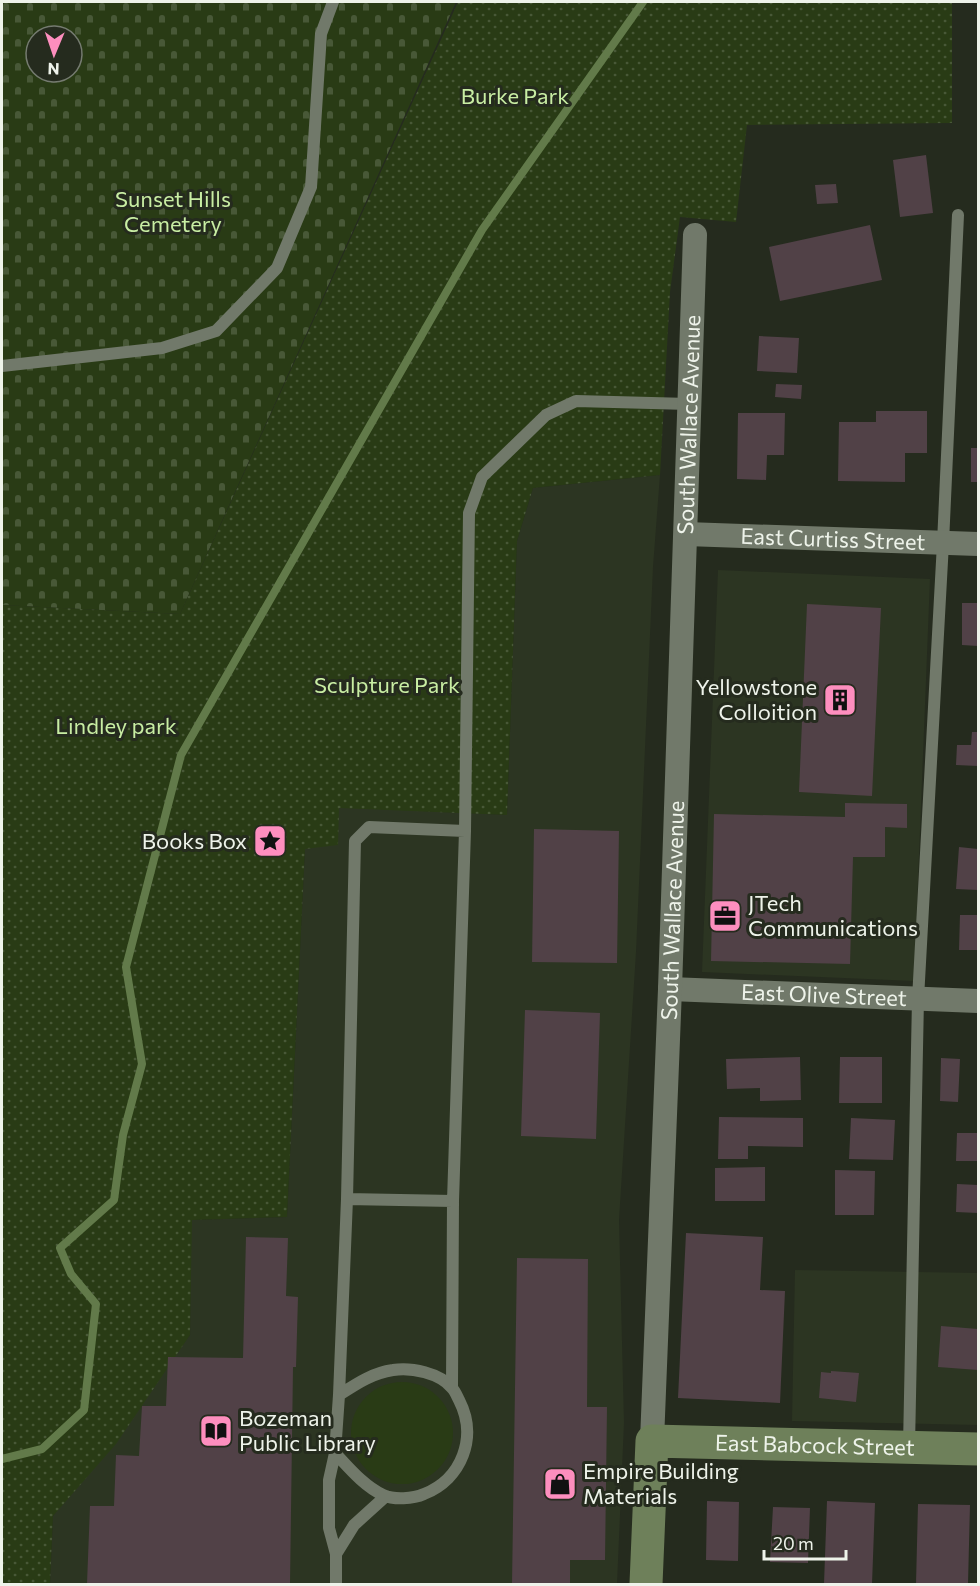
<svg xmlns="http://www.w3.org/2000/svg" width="980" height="1586" font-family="Commissioner,sans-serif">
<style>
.built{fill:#2c3522}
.grass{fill:#293b15}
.cemetery{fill:url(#cemetery-stones);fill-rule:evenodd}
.park{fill:url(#park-dots)}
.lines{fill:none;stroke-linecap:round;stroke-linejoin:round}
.stream{stroke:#627a4a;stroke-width:8}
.building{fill:#514147}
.lane{stroke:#71796a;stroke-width:12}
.street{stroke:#71796a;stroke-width:24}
.secondary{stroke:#6e805a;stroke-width:33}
.labels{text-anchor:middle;stroke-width:6;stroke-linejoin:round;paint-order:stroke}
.park-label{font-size:22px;fill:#c8eda3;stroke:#252b1e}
.street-label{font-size:22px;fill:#eef3ea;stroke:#252b1e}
.poi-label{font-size:22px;fill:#eef3ea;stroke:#252b1e;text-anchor:start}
</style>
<defs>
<pattern id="cemetery-stones" width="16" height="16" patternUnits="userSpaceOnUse" patternTransform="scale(1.5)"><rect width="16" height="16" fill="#293b15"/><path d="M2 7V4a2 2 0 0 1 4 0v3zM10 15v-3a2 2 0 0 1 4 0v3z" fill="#485837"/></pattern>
<pattern id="park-dots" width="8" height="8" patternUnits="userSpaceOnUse" patternTransform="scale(1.5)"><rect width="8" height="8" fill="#293b15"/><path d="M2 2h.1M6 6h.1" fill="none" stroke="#485837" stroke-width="1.8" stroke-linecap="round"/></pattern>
</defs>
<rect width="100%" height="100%" fill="#252b1e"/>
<path class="built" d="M660,475L653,567L636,952L619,1220L624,1423L617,1584H50L53,1516L190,1335L191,1220L287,1217L305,848L339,807L507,815L517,541L533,488Z
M718,570L930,579L914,981L702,972Z
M795,1270L978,1273V1425L792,1421Z"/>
<path class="grass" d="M351 1433a51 51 0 1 1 102 0a51 51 0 1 1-102 0Z"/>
<path class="cemetery" d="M2,2H456L180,614L2,605ZM36,36H72V72H36Z"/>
<path class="park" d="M458,2H952V123L747,125L736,222L680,217L670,292L660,475L533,488L517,541L507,815L339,808L338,845L305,849L287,1217L192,1220L190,1335L116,1444L53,1516L50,1584H2V605L180,614Z"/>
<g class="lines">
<path class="stream" d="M2,1459L42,1449L84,1410L96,1304L71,1274L60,1248L114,1200L123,1135L142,1064L126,967L181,755L482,230L643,2"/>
</g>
<path class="building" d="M926,155L933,213L900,217L893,160Z
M836,184L838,203L817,204L815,185Z
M870,225L882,280L780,301L769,247Z
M759,336L799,338L797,373L757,371Z
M776,384L802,385L801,399L775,397Z
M876,411H927V453H905V482L838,481L839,422H876Z
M738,413H785L784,455H767L766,480L737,479Z
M971,448H978V482H971Z
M962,603H978V646L962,645Z
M807,604L881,608L872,796L799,792Z
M972,732H978V766L956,765L957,745H971Z
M845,803L907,804V828L885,827V857H853L850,964L711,961L714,814L845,817Z
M534,829L619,831L617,963L532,962Z
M959,847L978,849V890L956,889Z
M960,915H978V950H959Z
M525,1010L600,1013L596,1139L521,1136Z
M800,1057L801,1100L760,1101V1088L727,1089L726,1059Z
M840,1057H882V1103H839Z
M941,1058L960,1059L958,1102L940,1101Z
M719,1117L803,1118V1147L748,1146V1159H718Z
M851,1118L895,1120L893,1160L849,1159Z
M957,1133H978V1161H956Z
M765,1167V1201H715V1168Z
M835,1170L875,1171L874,1215H835Z
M957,1184L978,1185V1213L956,1212Z
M686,1233L763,1237L760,1290L785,1291L780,1403L678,1398Z
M246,1237L288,1238L286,1296L298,1297L296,1367H293L290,1584H87L90,1506H114L116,1455L139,1456L142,1406H166L168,1357L243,1358Z
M517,1258L588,1259L587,1407H607L605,1560H570V1584H512Z
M941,1326L978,1329V1370L938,1367Z
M831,1371L859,1373L856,1402L819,1398L821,1372L831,1373Z
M707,1501L739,1502L738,1561L706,1560Z
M827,1501L875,1503L872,1584H824Z
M918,1504L970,1505L968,1584H916Z
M773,1507L810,1508L808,1563L770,1562Z"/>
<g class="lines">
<path class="lane" d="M2,366L162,348L216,331L277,268L311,187L321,34L333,2
M347,1199L453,1201
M452,1387L453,1201L465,831L469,513L482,477L546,415L576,401L689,404
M909,1446L918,999L943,543L958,215
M335,1453C350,1469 364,1486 383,1495C394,1500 413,1499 424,1494C462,1479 478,1437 459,1400C457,1396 455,1391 452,1388C440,1373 411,1367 393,1370C372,1373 356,1384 339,1395
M336,1554L354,1525L386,1496
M336,1584V1554L329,1528V1480L335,1453L339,1395L347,1199L355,841L369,827L465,831"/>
<g class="street">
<path id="s1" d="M686,534L978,544"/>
<path id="s2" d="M670,989L978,1001"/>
<path id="s3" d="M652,1441L670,989L695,235"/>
</g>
<path class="secondary" id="s4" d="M646,1584L652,1441L978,1449"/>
</g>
<defs>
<symbol id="building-square" viewBox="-11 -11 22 22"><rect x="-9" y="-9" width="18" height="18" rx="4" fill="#fd8ebe" stroke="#252b1e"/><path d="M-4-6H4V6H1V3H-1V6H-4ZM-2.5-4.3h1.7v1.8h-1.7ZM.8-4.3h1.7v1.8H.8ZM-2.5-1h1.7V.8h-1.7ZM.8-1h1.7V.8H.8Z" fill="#111"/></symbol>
<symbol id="sight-square" viewBox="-11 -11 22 22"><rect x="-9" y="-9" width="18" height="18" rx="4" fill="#fd8ebe" stroke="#252b1e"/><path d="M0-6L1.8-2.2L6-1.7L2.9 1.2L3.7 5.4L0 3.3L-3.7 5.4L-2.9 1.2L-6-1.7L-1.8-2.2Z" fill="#111"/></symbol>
<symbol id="office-square" viewBox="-11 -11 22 22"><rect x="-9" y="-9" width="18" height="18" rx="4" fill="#fd8ebe" stroke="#252b1e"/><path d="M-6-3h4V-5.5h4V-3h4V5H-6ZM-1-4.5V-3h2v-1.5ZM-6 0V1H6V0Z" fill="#111"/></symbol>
<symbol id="library-square" viewBox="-11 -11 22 22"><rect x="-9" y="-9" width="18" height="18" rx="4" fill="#fd8ebe" stroke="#252b1e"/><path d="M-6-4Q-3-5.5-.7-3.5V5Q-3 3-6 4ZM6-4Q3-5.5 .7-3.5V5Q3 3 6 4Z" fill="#111"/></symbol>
<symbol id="shop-square" viewBox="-11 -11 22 22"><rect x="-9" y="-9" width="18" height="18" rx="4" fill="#fd8ebe" stroke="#252b1e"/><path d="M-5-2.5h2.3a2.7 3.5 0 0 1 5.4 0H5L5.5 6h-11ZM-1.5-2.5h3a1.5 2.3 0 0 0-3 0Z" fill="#111"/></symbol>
</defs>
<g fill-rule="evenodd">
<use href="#building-square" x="821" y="681" width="38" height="38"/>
<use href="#sight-square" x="251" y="822" width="38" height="38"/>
<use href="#office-square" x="706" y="897" width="38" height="38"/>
<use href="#library-square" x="197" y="1412" width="38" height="38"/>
<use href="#shop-square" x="541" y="1465" width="38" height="38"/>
</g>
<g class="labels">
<g class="park-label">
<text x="515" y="104">Burke Park</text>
<text x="173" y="207">Sunset Hills<tspan x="173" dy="25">Cemetery</tspan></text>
<text x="387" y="693">Sculpture Park</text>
<text x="116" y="734">Lindley park</text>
</g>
<g class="street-label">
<text dy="8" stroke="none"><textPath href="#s3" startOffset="1017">South Wallace Avenue</textPath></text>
<text dy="8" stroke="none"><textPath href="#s1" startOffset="147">East Curtiss Street</textPath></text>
<text dy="8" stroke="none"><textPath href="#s3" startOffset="531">South Wallace Avenue</textPath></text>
<text dy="8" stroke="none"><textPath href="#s2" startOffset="154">East Olive Street</textPath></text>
<text dy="8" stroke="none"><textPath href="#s4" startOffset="306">East Babcock Street</textPath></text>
</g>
<g class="poi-label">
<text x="817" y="695" text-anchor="end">Yellowstone<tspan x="817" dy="25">Colloition</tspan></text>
<text x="247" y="849" text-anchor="end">Books Box</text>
<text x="748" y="911">JTech<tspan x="748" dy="25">Communications</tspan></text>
<text x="239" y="1426">Bozeman<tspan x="239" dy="25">Public Library</tspan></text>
<text x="583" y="1479">Empire Building<tspan x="583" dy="25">Materials</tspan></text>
</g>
</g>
<rect width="980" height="1586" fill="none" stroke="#eef3ea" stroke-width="6"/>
<g transform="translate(54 54) rotate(182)"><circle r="28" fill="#252b1e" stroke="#757b70" stroke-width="1.5"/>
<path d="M0-4.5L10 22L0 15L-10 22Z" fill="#fd8ebe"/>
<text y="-9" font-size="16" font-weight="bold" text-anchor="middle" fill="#eef3ea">N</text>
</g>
<path d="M764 1550v9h82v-9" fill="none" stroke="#eef3ea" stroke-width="3"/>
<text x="773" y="1550" font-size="18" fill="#eef3ea" stroke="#252b1e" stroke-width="4.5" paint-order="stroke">20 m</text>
</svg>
